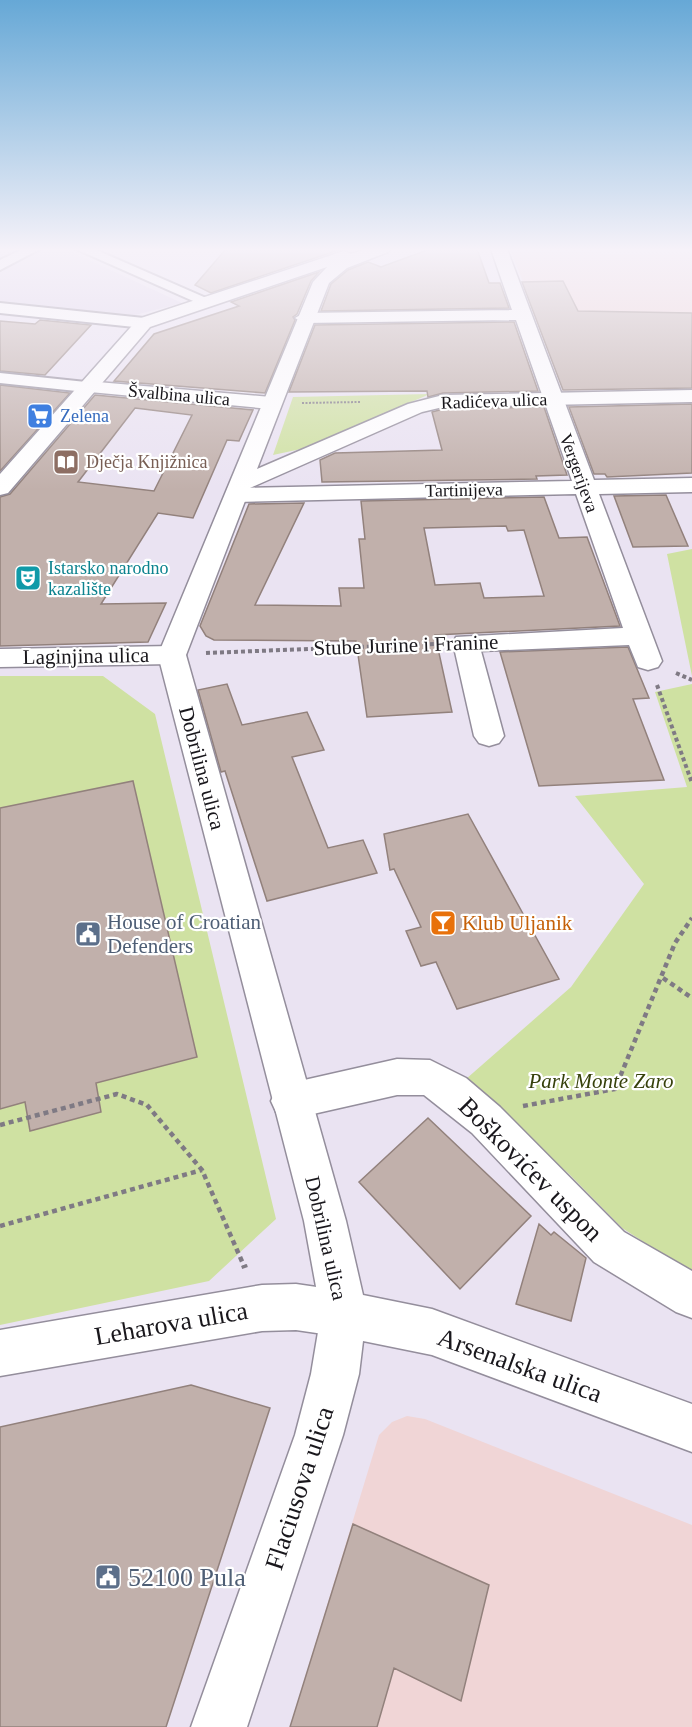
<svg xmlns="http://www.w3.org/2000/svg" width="692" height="1727" font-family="Georgia,serif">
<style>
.built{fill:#dfd5eb}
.industrial{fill:#f0d5d6}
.green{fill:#cfe1a2}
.building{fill:#c1b0ab;stroke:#92817c;stroke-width:1.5;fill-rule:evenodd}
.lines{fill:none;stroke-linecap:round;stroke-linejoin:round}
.pedestrian-casing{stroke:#948e9c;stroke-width:4}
.minor-casing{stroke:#948e9c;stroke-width:3}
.secondary-casing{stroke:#948e9c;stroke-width:3}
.path-far3{stroke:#7f7a84;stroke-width:2;stroke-dasharray:2 1.5;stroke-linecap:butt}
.path-far2{stroke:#7f7a84;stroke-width:4;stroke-dasharray:4 3;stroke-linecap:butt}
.path-far1{stroke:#7f7a84;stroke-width:4.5;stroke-dasharray:5 4;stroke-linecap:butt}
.path{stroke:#7f7a84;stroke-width:6;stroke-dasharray:7 4.5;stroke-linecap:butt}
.pedestrian{fill:#fff;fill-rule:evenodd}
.minor{fill:#fff;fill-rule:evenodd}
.secondary{fill:#fff;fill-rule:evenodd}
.labels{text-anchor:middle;stroke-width:4.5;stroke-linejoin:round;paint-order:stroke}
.far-street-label{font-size:18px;fill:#19171c;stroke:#fff}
.far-shop-label{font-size:18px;fill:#366cbe;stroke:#fff;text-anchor:start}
.far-education-label{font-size:18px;fill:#785e54;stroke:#fff;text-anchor:start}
.far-culture-label{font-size:18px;fill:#0d838f;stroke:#fff;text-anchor:start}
.street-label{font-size:21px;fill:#19171c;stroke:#fff}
.service-label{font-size:21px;fill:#4e5e75;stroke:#fff;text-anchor:start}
.food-label{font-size:21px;fill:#c56008;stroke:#fff;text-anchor:start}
.park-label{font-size:21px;font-style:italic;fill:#36410b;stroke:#fff}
.near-street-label{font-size:26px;fill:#19171c;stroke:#fff}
.near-service-label{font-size:26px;fill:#4e5e75;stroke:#fff;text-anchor:start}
</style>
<rect width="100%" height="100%" fill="#eae3f2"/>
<path class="built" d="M41,249H65L182,303L135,315L0,303V271Z"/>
<path class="industrial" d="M510,249H598L601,254L692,253V324L590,322L523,282Z
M407,1416L425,1419L692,1525V1727H290L379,1435L392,1422Z"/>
<path class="green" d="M430,394L301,449L273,455L293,397Z
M692,549V676L667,554Z
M0,676H103L155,714L276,1219L209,1281L0,1325Z
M692,684V1273L622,1228L569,1174L492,1107L466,1079L571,987L644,884L575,796L687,787L655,692Z"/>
<path class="building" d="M226,249H334L339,250L211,293L195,285Z
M430,249H477L489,283H500L509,308L321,311L331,284L348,270L368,262L381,267Z
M319,272L311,281L297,314L293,317L295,320L265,393L114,381L154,334L239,306L231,302Z
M563,281L578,311L692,313V388L563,390L522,282Z
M40,320L91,325L45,375L0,371V321L35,324Z
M514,322L538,391L443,393L428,397L427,391L289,392L315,325Z
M0,385L70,393L0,471Z
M95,395L253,410L239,441L227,440L193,518L158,513L101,604L166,603L148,642L0,646V497L10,494ZM135,408L192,415L154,491L78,482Z
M692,404V473L607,477L605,474H594L569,407Z
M544,407L567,475L536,476L537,479L322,482L320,460L335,453L442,450L432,412L443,409Z
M666,495L688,546L633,547L614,496Z
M544,497L559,538L587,537L620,626L435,635L452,712L367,717L356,641L214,640L206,636L200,626L249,504L304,503L255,605L341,606L339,588H364L359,539H365L361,501ZM506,526L508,531L524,530L544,596L484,598L480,583L435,585L424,528Z
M628,647L649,698L633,699L664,780L539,786L500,652Z
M227,684L242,725L307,712L324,750L292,757L328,848L363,840L377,873L267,901L225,771L221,772L198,690Z
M133,781L197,1057L96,1083L101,1112L30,1131L25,1102L0,1109V808Z
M468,814L559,979L457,1009L436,962L421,966L406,931L421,927L394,869L390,870L384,834Z
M428,1118L531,1216L460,1289L359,1182Z
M539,1224L551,1235L554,1232L586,1258L571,1321L516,1304Z
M191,1385L270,1408L166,1727H0V1427Z
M353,1524L489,1585L461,1701L394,1668L377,1727H290Z"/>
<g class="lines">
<defs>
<path id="pedestrian" d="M23,249H40L0,270V260Z
M76,249H94L213,301L205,306L200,304Z
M0,303L144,318L152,323L144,328L0,313Z
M0,373L86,382L95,387L86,392L0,383Z"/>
<path id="minor" d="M491,249H507L594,480L692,478V492L599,494L662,661L658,667L648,670L638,667L629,645L481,651L504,736L499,743L489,746L479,743L474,736L453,643L456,637L623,628L576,494L237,502L229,500L226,495L229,490L237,488L572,481L516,320L304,323L295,318L304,313L512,310Z
M86,381L271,397L278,399L281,403L278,407L271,409L79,391L76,387L79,383Z
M172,646L182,649L186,655L182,661L172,664L0,667V649Z
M397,1059L430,1060L466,1078L500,1107L624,1232L692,1271V1318L676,1312L594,1262L472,1133L424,1095H397L291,1119L277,1114L271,1101L277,1088L291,1083Z
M296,1284L344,1291L360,1298L367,1314L360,1330L344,1337L296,1330L262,1331L0,1376V1330L262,1285Z"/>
<path id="secondary" d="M367,249H390L388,252L347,268L329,283L257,469L408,404L443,395L692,390V402L443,407L422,412L250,488L186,655L346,1221L363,1295L432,1309L692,1404V1452L432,1355L363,1341L359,1374L343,1435L247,1727H191L295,1435L311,1374L321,1314L304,1221L158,655L313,282L327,267L150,327L8,493L0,495V474L138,319L338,253L344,251L351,254Z"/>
</defs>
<use href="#pedestrian" class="pedestrian-casing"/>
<use href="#minor" class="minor-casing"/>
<use href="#secondary" class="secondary-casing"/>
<path class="path-far3" d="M302,403L360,402"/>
<path class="path-far2" d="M206,653L435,644
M676,673L692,680
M657,685L692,783"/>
<path class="path-far1" d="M663,978L692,998
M523,1106L615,1089L675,943L692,918
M0,1125L117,1094L147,1105L202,1170L244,1266
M0,1226L202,1170"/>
<path class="path" d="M244,1265L245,1268"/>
<use href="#pedestrian" class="pedestrian"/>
<use href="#minor" class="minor"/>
<use href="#secondary" class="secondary"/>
</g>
<linearGradient id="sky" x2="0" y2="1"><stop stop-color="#66a8d6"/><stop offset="0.51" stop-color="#f6f2f9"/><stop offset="1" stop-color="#f6f2f9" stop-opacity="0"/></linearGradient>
<rect width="692" height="490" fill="url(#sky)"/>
<defs>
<symbol id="supermarket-square" viewBox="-11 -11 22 22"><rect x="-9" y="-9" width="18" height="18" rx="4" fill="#3f7fe0" stroke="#fff"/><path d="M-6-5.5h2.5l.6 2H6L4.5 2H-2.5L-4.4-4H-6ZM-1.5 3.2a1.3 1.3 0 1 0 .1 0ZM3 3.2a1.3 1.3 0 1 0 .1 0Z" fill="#fff"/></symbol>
<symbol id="library-square" viewBox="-11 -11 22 22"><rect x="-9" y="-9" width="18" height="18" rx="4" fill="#8d6e63" stroke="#fff"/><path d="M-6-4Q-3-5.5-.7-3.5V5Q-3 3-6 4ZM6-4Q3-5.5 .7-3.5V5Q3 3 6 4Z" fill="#fff"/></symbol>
<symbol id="theatre-square" viewBox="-11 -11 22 22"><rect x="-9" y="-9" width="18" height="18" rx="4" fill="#0f9aa8" stroke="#fff"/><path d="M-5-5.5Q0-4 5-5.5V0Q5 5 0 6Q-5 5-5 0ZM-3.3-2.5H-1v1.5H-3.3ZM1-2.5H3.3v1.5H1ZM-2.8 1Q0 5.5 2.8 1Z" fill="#fff"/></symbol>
<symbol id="bar-square" viewBox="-11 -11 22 22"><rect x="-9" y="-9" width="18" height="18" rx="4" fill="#e8710a" stroke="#fff"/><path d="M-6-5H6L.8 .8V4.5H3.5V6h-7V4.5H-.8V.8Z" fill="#fff"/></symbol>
<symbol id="civic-square" viewBox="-11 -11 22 22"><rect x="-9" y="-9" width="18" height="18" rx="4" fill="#5c6f8a" stroke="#fff"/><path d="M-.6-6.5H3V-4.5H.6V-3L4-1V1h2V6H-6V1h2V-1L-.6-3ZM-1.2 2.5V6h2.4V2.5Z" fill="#fff"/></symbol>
</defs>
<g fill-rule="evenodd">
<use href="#supermarket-square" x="25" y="401" width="30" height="30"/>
<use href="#library-square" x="51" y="447" width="30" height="30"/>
<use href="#theatre-square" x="13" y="563" width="30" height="30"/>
<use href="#bar-square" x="428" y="908" width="30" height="30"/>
<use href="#civic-square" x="73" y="919" width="30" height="30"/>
<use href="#civic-square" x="93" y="1562" width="30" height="30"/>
</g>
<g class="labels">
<g class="far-street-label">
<text transform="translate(179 395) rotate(5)" y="6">Švalbina ulica</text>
<text transform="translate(494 401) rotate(-2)" y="6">Radićeva ulica</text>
<text transform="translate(579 473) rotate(70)" y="6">Vergerijeva</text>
<text transform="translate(464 490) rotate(-1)" y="6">Tartinijeva</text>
</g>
<g class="far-shop-label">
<text x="60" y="422">Zelena</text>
</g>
<g class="far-education-label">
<text x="86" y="468">Dječja Knjižnica</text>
</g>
<g class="far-culture-label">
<text x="48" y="574">Istarsko narodno<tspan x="48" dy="21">kazalište</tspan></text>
</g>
<g class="street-label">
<text transform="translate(406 645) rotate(-2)" y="7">Stube Jurine i Franine</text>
<text transform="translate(86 656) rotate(-1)" y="7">Laginjina ulica</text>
<text transform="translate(202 768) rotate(75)" y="7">Dobrilina ulica</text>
<text transform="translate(326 1238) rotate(77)" y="7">Dobrilina ulica</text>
</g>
<g class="service-label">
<text x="107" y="929">House of Croatian<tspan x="107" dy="24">Defenders</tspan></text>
</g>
<g class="food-label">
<text x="462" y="930">Klub Uljanik</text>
</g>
<g class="park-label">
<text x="601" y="1088">Park Monte Zaro</text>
</g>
<g class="near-street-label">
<text transform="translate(531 1169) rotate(45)" y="9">Boškovićev uspon</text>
<text transform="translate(171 1323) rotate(-10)" y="9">Leharova ulica</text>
<text transform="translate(520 1365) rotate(20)" y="9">Arsenalska ulica</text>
<text transform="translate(299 1488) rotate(-72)" y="9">Flaciusova ulica</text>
</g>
<g class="near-service-label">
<text x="128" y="1586">52100 Pula</text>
</g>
</g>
</svg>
